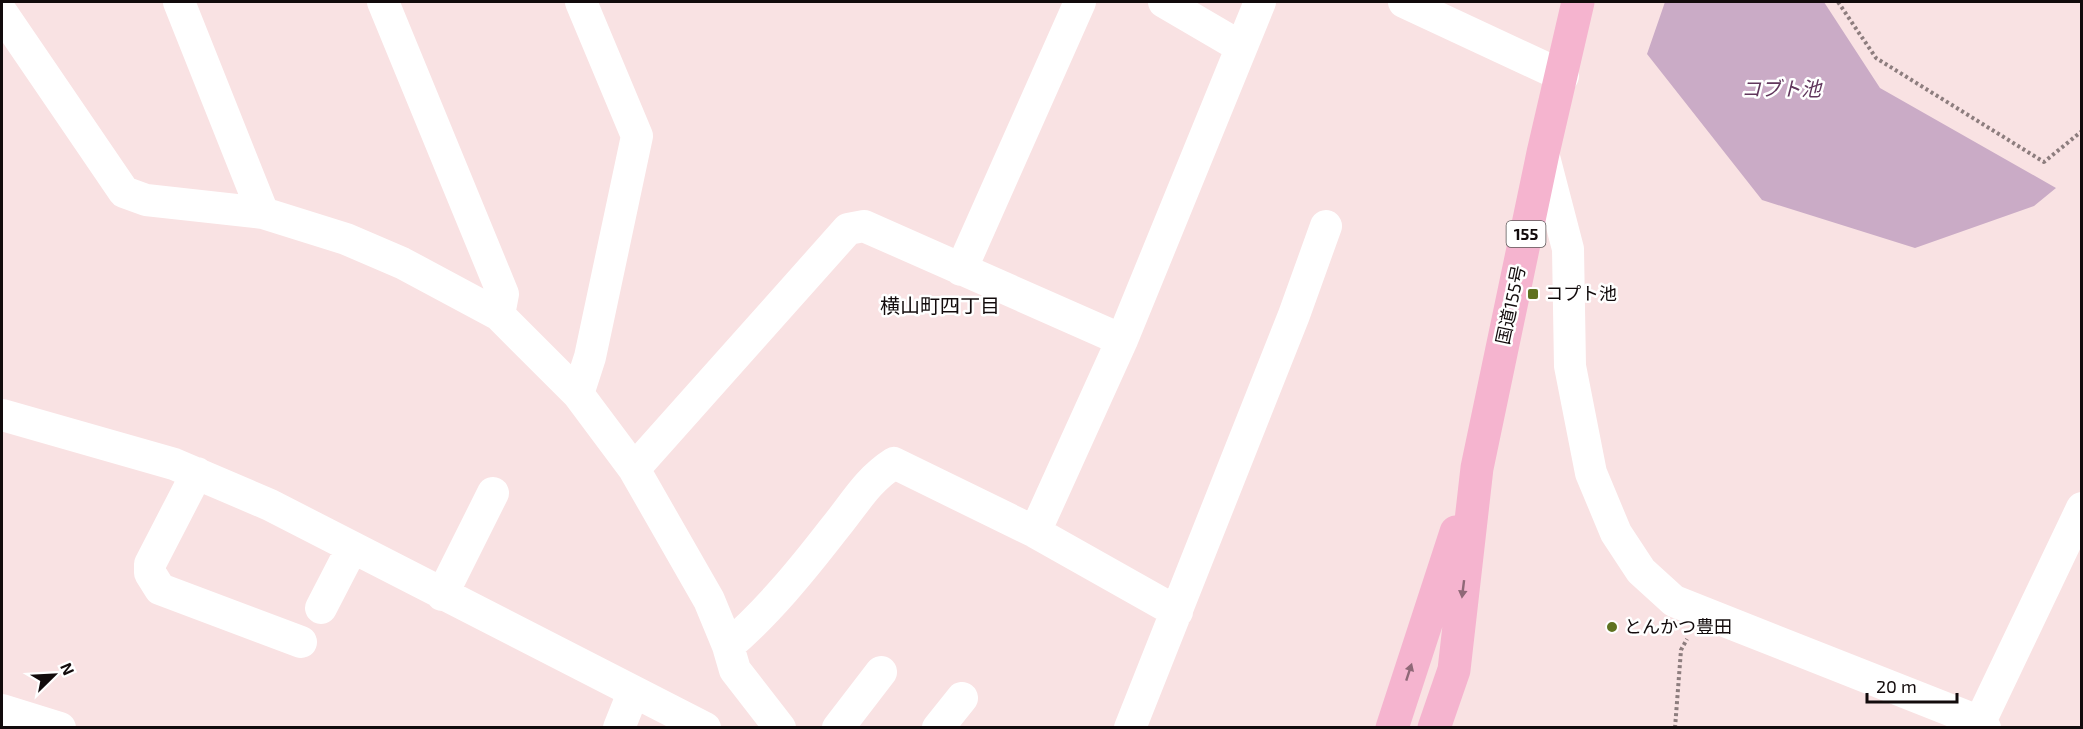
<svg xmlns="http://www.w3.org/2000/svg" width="2083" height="729" font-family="'Exo 2','Noto Sans JP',sans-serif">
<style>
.water{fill:#caabc6}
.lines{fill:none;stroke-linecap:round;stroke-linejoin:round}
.path{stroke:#8d7d7e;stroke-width:4;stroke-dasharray:3 3;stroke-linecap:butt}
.street{stroke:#fff;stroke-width:32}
.highway{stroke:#f5b4cf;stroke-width:33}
.oneway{fill:#8f6877}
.poi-dot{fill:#5f7221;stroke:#fff;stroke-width:2}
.labels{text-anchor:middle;stroke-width:5;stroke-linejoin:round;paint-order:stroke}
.shield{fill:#fff;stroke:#595455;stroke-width:1.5}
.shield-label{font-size:16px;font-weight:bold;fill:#120b0c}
.poi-label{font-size:18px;fill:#120b0c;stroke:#fff;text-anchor:start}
.street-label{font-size:18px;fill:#120b0c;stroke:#fff}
.water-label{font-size:20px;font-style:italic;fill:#61365c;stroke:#fff}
.neighbourhood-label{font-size:20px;fill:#120b0c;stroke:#fff}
</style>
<rect width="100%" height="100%" fill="#f9e2e3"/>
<path class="water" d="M1665,2H1824L1880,88L2056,188L2034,206L1915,248L1762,200L1647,54Z"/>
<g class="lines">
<path class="path" d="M1838,2L1876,58L2044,162L2082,131
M1675,728L1681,650L1687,639"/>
<path class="street" d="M179,2L263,213
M383,2L503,294L499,315
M1164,2L1241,47
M1404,2L1563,76
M2,13L124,192L146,200L263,213L346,239L402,263L499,315L578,394L634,469L709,600L728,646L735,670L780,728
M1543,153L1568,249L1570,366L1591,473L1616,533L1641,571L1674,601L1965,716L1985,728
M961,270L1080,2
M578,394L590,357L637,136L581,2
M2,415L174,464L270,505L705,728
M634,469L848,229L864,226L1122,340L1260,2
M197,473L150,564V573L160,589L301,642
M1035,532L1122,340
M442,595L493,493
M321,608L352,548
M728,646C767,613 802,570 833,530C854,505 866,481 894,463L1035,532L1177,612
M2,710L60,728
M1979,724L2082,508
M619,728L633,693
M838,728L881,672
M938,728L962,698
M1130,728L1294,315L1326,226"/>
<path class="highway" d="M1392,728L1456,532
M1434,728L1454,670L1477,468L1543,153L1578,2"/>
</g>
<defs><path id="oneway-solid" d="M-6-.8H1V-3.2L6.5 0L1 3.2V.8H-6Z" transform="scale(1.5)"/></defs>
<g class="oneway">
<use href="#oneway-solid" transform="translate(1463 589) rotate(97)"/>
<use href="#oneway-solid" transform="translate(1409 672) rotate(-72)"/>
</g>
<g class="poi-dot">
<rect x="1527" y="288" width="12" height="12" rx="3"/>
<circle cx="1612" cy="627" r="6"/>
</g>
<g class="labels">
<rect class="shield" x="1506.5" y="221" width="39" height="26" rx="4.5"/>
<g class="shield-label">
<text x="1526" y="240">155</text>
</g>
<g class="poi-label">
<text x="1545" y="300">コプト池</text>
<text x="1624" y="633">とんかつ豊田</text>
</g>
<g class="street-label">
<text transform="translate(1511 305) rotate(-78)" y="6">国道155号</text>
</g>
<g class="water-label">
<text x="1781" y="96">コブト池</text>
</g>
<g class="neighbourhood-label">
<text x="940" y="313">横山町四丁目</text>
</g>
</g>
<rect width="2083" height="729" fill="none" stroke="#120b0c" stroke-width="6"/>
<g transform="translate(54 675) rotate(66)" stroke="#ffffff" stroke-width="4.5" paint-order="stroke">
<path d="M0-4.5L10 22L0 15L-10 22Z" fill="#120b0c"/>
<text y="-9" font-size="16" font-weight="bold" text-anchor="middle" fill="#120b0c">N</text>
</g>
<path d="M1867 693v9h90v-9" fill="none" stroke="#120b0c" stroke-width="3"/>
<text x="1876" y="693" font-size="18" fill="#120b0c" stroke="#ffffff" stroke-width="4.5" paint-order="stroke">20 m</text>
</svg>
